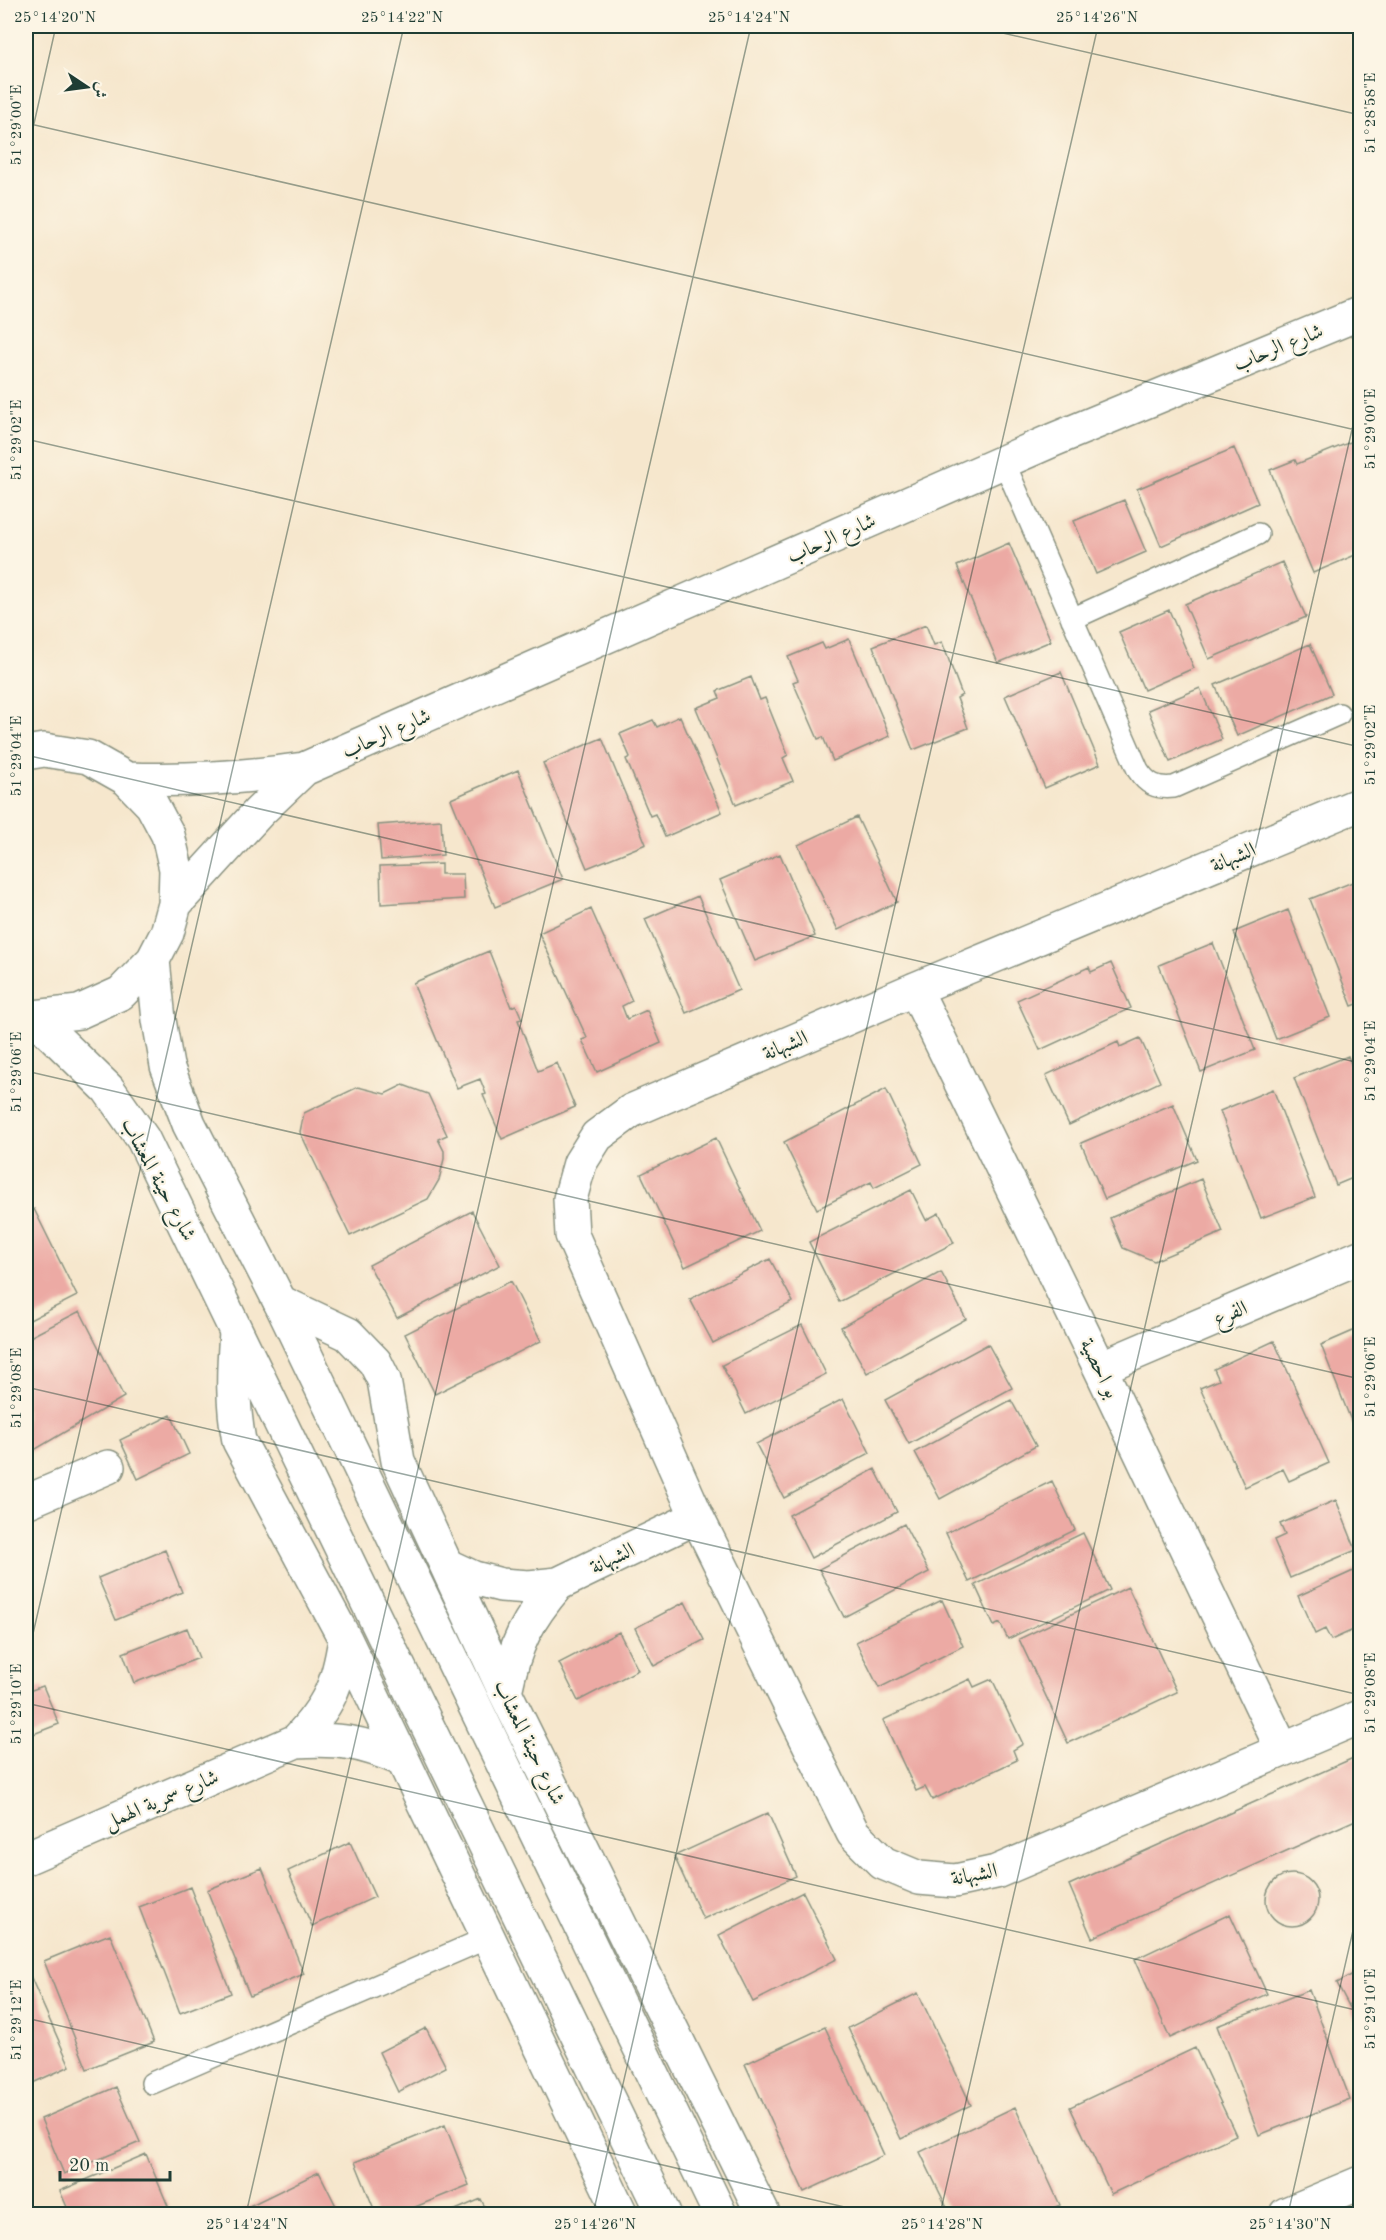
<svg xmlns="http://www.w3.org/2000/svg" width="1386" height="2240" font-family="'Old Standard TT',Amiri,serif">
<style>
.building{fill:#ecaaa4}
.lines{fill:none;stroke-linecap:round;stroke-linejoin:round}
.service-casing{stroke:#8a9280;stroke-width:24}
.minor-casing{stroke:#8a9280;stroke-width:36}
.tertiary-casing{stroke:#8a9280;stroke-width:36}
.service{stroke:#fff;stroke-width:21}
.minor{stroke:#fff;stroke-width:33}
.tertiary{stroke:#fff;stroke-width:33}
.ticks{fill:none;stroke:#1f3d34;stroke-width:1.5;stroke-opacity:0.45}
.labels{text-anchor:middle;stroke-width:4.5;stroke-linejoin:round;paint-order:stroke}
.street-label{font-size:21px;fill:#1f3d34;stroke:#fcf5e5}
.neatline{fill:none;stroke:#1f3d34;stroke-width:2}
.ticks-label{font-size:15px;text-anchor:middle;fill:#1f3d34}
</style>
<rect width="100%" height="100%" fill="#fcf5e5"/>
<filter id="ink" filterUnits="userSpaceOnUse"><feTurbulence type="fractalNoise" baseFrequency=".0167" numOctaves="2"/><feDisplacementMap in="SourceGraphic" scale="12" xChannelSelector="R" yChannelSelector="G"/><feConvolveMatrix kernelMatrix="1 2 1 2 8 2 1 2 1" color-interpolation-filters="sRGB"/></filter>
<filter id="wash" filterUnits="userSpaceOnUse"><feTurbulence type="fractalNoise" baseFrequency=".008" numOctaves="4" result="noise"/><feDisplacementMap in="SourceGraphic" scale="24" xChannelSelector="R" yChannelSelector="G"/><feGaussianBlur stdDeviation="1.35" result="paint"/><feColorMatrix in="noise" values="0 0 0 0 0 0 0 0 0 0 0 0 0 0 0 0 0 1.4 0 .05"/><feComposite in="paint" operator="in"/></filter>
<g filter="url(#wash)">
<rect width="100%" height="100%" fill="#f6e7cd"/>
<g id="blocks">
<path class="building" d="M1360,438V553L1313,573L1270,470L1295,460L1297,464Z
M1234,448L1258,503L1161,546L1137,489Z
M1124,500L1146,552L1096,574L1074,521Z
M1009,543L1051,641L998,663L957,566Z
M1282,562L1306,617L1209,659L1185,604Z
M1169,610L1194,668L1144,690L1119,632Z
M926,625L934,645L942,642L962,695L957,698L968,728L913,750L873,646Z
M849,639L890,736L833,761L823,737L818,739L793,682L798,680L788,657L822,643L825,649Z
M1310,644L1332,694L1237,736L1215,685Z
M1061,672L1100,764L1045,788L1005,696Z
M751,677L760,700L765,698L788,755L783,758L793,781L736,805L696,708L720,698L717,691Z
M1200,688L1222,739L1170,762L1148,710Z
M680,716L722,812L665,837L655,814L650,816L626,759L630,757L620,734L653,720L657,727Z
M602,738L646,844L587,868L543,763Z
M518,770L563,879L495,907L451,799Z
M857,817L897,902L838,930L798,845Z
M441,820L443,855L381,860L378,825Z
M780,854L815,936L755,961L720,880Z
M441,864V874H463L464,899L381,904L380,866Z
M1360,879V1003L1352,1006L1310,899Z
M698,896L739,990L686,1013L645,919Z
M591,909L632,1001L622,1006L627,1019L647,1010L661,1043L597,1072L582,1040L587,1038L539,933Z
M1288,910L1330,1017L1276,1039L1234,932Z
M1213,943L1255,1050L1201,1072L1159,965Z
M489,951L511,1007L516,1005L522,1019L518,1020L538,1071L557,1063L575,1107L502,1139L483,1095L486,1094L480,1079L457,1088L413,983Z
M1111,963L1131,1008L1040,1050L1017,1000L1089,967L1091,972Z
M1140,1038L1160,1082L1069,1125L1046,1075L1118,1042L1120,1047Z
M1348,1056L1360,1088V1175L1336,1185L1294,1078Z
M403,1085L428,1094L447,1135L438,1139L444,1151V1159L439,1180L428,1199L350,1236L300,1132L304,1113L358,1087L385,1094Z
M886,1089L922,1164L874,1188L871,1182L817,1209L784,1142Z
M1273,1089L1315,1197L1261,1218L1220,1111Z
M1173,1104L1197,1160L1105,1199L1081,1143Z
M716,1138L760,1231L685,1267L641,1174Z
M1201,1179L1223,1232L1154,1261L1123,1248L1110,1218Z
M911,1190L926,1220L939,1213L954,1243L839,1302L809,1242Z
M34,1209L77,1296L26,1322V1213Z
M472,1211L500,1265L397,1318L369,1265Z
M770,1259L793,1302L713,1343L690,1299Z
M941,1272L966,1319L867,1373L841,1327Z
M511,1281L541,1341L435,1394L405,1334Z
M80,1311L124,1397L31,1452L26,1440V1339Z
M802,1325L826,1374L746,1414L722,1365Z
M1360,1328V1443L1321,1345Z
M1274,1341L1329,1463L1289,1481L1283,1469L1245,1487L1200,1388L1219,1380L1214,1369Z
M988,1344L1012,1388L909,1444L885,1400Z
M843,1399L870,1453L784,1498L756,1444Z
M1011,1400L1036,1446L940,1499L915,1452Z
M171,1415L189,1454L138,1479L120,1440Z
M875,1469L897,1512L811,1558L789,1515Z
M1052,1481L1075,1530L969,1582L946,1533Z
M1336,1500L1356,1550L1290,1578L1274,1540L1285,1535L1280,1524Z
M904,1524L929,1572L844,1617L819,1569Z
M1083,1533L1110,1590L1008,1639L1000,1623L994,1626L975,1585Z
M165,1550L182,1592L116,1620L98,1578Z
M1360,1568V1627L1331,1640L1325,1629L1315,1634L1298,1596Z
M1128,1587L1177,1692L1068,1743L1019,1639Z
M942,1600L963,1646L879,1688L856,1642Z
M685,1602L704,1640L654,1666L635,1628Z
M187,1628L199,1658L134,1683L123,1653Z
M619,1632L638,1670L578,1701L559,1663Z
M970,1679L974,1687L992,1679L1023,1744L1013,1750L1017,1760L932,1800L925,1787L916,1791L883,1720Z
M43,1686L59,1724L26,1737V1692Z
M1360,1755V1818L1092,1938L1069,1885Z
M768,1813L796,1876L703,1919L674,1856Z
M350,1842L375,1897L312,1926L288,1871Z
M262,1868L304,1974L250,1996L207,1890Z
M1266 1900a26 26 0 1 1 52 0a26 26 0 1 1-52 0Z
M190,1887L231,1993L180,2013L139,1907Z
M803,1892L837,1959L753,2002L719,1935Z
M1230,1914L1267,1994L1170,2038L1135,1959Z
M110,1934L154,2042L87,2069L44,1961Z
M1360,1970V2027L1337,1983Z
M28,1971L70,2066L26,2086V1972Z
M1309,1990L1350,2099L1259,2135L1217,2026Z
M918,1993L971,2105L901,2139L848,2028Z
M825,2027L884,2155L804,2192L745,2064Z
M426,2028L446,2067L398,2092L379,2052Z
M1195,2048L1236,2135L1111,2194L1070,2107Z
M116,2087L140,2142L64,2174L41,2119Z
M1015,2107L1060,2205L1039,2214H950L920,2152Z
M445,2125L469,2185L398,2214H376L355,2162Z
M146,2154L168,2206L149,2214H70L60,2191Z
M319,2172L340,2214H233Z
M481,2199L488,2214H446Z"/>
</g>
</g>
<g filter="url(#ink)">
<use href="#blocks" fill-opacity="0" stroke="#8a9280" stroke-width="1.5"/>
<g class="lines">
<defs>
<path id="service" d="M1004,462L1138,770C1147,784 1156,789 1174,787L1339,714
M1072,619L1258,534
M152,2083L487,1938"/>
<path id="minor" d="M1360,804L915,989L631,1111L597,1136L580,1163L570,1199L572,1235L697,1517L853,1833L883,1863L919,1878L955,1881L996,1872L1360,1717
M915,989L1100,1368L1282,1749
M280,1302L348,1334L375,1362L384,1380L398,1461L505,1692L763,2214
M236,1333C233,1370 232,1404 239,1441L345,1639L621,2214
M1100,1368L1360,1257
M26,1502L108,1467
M448,1566L474,1578L501,1585L529,1587L558,1584L697,1517
M505,1692C515,1644 527,1620 558,1584
M296,1741C329,1706 338,1685 345,1639
M26,1858L296,1741C338,1738 362,1742 401,1759
M1286,2214L1360,2183"/>
<path id="tertiary" d="M26,753L44,750L88,757L127,779L152,805L168,835L176,869L175,904L167,933L153,960L121,993L79,1012L34,1017L26,1015
M127,779C189,781 243,778 304,769L1053,440L1360,313
M175,904L259,812L304,769
M153,960L159,1020L167,1066L189,1124L280,1302L720,2214
M34,1017L108,1089L143,1139L664,2214"/>
</defs>
<use href="#service" class="service-casing"/>
<use href="#minor" class="minor-casing"/>
<use href="#tertiary" class="tertiary-casing"/>
<use href="#service" class="service"/>
<use href="#minor" class="minor"/>
<use href="#tertiary" class="tertiary"/>
</g>
</g>
<path class="ticks" d="M972,26L1360,115M26,123L1360,431M26,159L56,26M26,439L1360,747M26,755L1360,1063M26,1071L1360,1379M26,1387L1360,1695M26,1664L404,26M26,1703L1360,2011M26,2018L875,2214M246,2214L751,26M593,2214L1098,26M940,2214L1360,395M1288,2214L1360,1900"/>
<g class="labels">
<g class="street-label">
<text transform="translate(1278 347) rotate(-22)" y="7">شارع الرحاب</text>
<text transform="translate(831 538) rotate(-24)" y="7">شارع الرحاب</text>
<text transform="translate(386 733) rotate(-24)" y="7">شارع الرحاب</text>
<text transform="translate(1233 857) rotate(-23)" y="7">الشبهانة</text>
<text transform="translate(785 1045) rotate(-23)" y="7">الشبهانة</text>
<text transform="translate(159 1179) rotate(62)" y="7">شارع حينة المعشاب</text>
<text transform="translate(1230 1313) rotate(-23)" y="7">الفرع</text>
<text transform="translate(1100 1368) rotate(64)" y="7">بو احصية</text>
<text transform="translate(612 1558) rotate(-26)" y="7">الشبهانة</text>
<text transform="translate(530 1742) rotate(64)" y="7">شارع حينة المعشاب</text>
<text transform="translate(161 1799) rotate(-23)" y="7">شارع سمرية الهمل</text>
<text transform="translate(974 1874) rotate(-11)" y="7">الشبهانة</text>
</g>
</g>
<rect width="1386" height="2240" fill="none" stroke="#fcf5e5" stroke-width="66"/>
<g transform="translate(87 87) rotate(103)" stroke="#fcf5e5" stroke-width="4.5" paint-order="stroke">
<path d="M0-4.5L10 22L0 15L-10 22Z" fill="#1f3d34"/>
<text y="-9" font-size="16" font-weight="bold" text-anchor="middle" fill="#1f3d34">ش</text>
</g>
<path d="M60 2171v9h110v-9" fill="none" stroke="#1f3d34" stroke-width="3"/>
<text x="69" y="2171" font-size="18" fill="#1f3d34" stroke="#fcf5e5" stroke-width="4.5" paint-order="stroke">20 m</text>
<rect x="33" y="33" width="1320" height="2174" class="neatline"/>
<g class="ticks-label">
<text x="55" y="22">25°14'20"N</text>
<text x="402" y="22">25°14'22"N</text>
<text x="749" y="22">25°14'24"N</text>
<text x="1097" y="22">25°14'26"N</text>
<text transform="translate(1370 113) rotate(-90)" y="5">51°28'58"E</text>
<text transform="translate(16 125) rotate(-90)" y="5">51°29'00"E</text>
<text transform="translate(1370 429) rotate(-90)" y="5">51°29'00"E</text>
<text transform="translate(16 440) rotate(-90)" y="5">51°29'02"E</text>
<text transform="translate(1370 745) rotate(-90)" y="5">51°29'02"E</text>
<text transform="translate(16 756) rotate(-90)" y="5">51°29'04"E</text>
<text transform="translate(1370 1061) rotate(-90)" y="5">51°29'04"E</text>
<text transform="translate(16 1072) rotate(-90)" y="5">51°29'06"E</text>
<text transform="translate(1370 1377) rotate(-90)" y="5">51°29'06"E</text>
<text transform="translate(16 1388) rotate(-90)" y="5">51°29'08"E</text>
<text transform="translate(1370 1693) rotate(-90)" y="5">51°29'08"E</text>
<text transform="translate(16 1704) rotate(-90)" y="5">51°29'10"E</text>
<text transform="translate(1370 2009) rotate(-90)" y="5">51°29'10"E</text>
<text transform="translate(16 2020) rotate(-90)" y="5">51°29'12"E</text>
<text x="247" y="2229">25°14'24"N</text>
<text x="595" y="2229">25°14'26"N</text>
<text x="942" y="2229">25°14'28"N</text>
<text x="1290" y="2229">25°14'30"N</text>
</g>
</svg>
